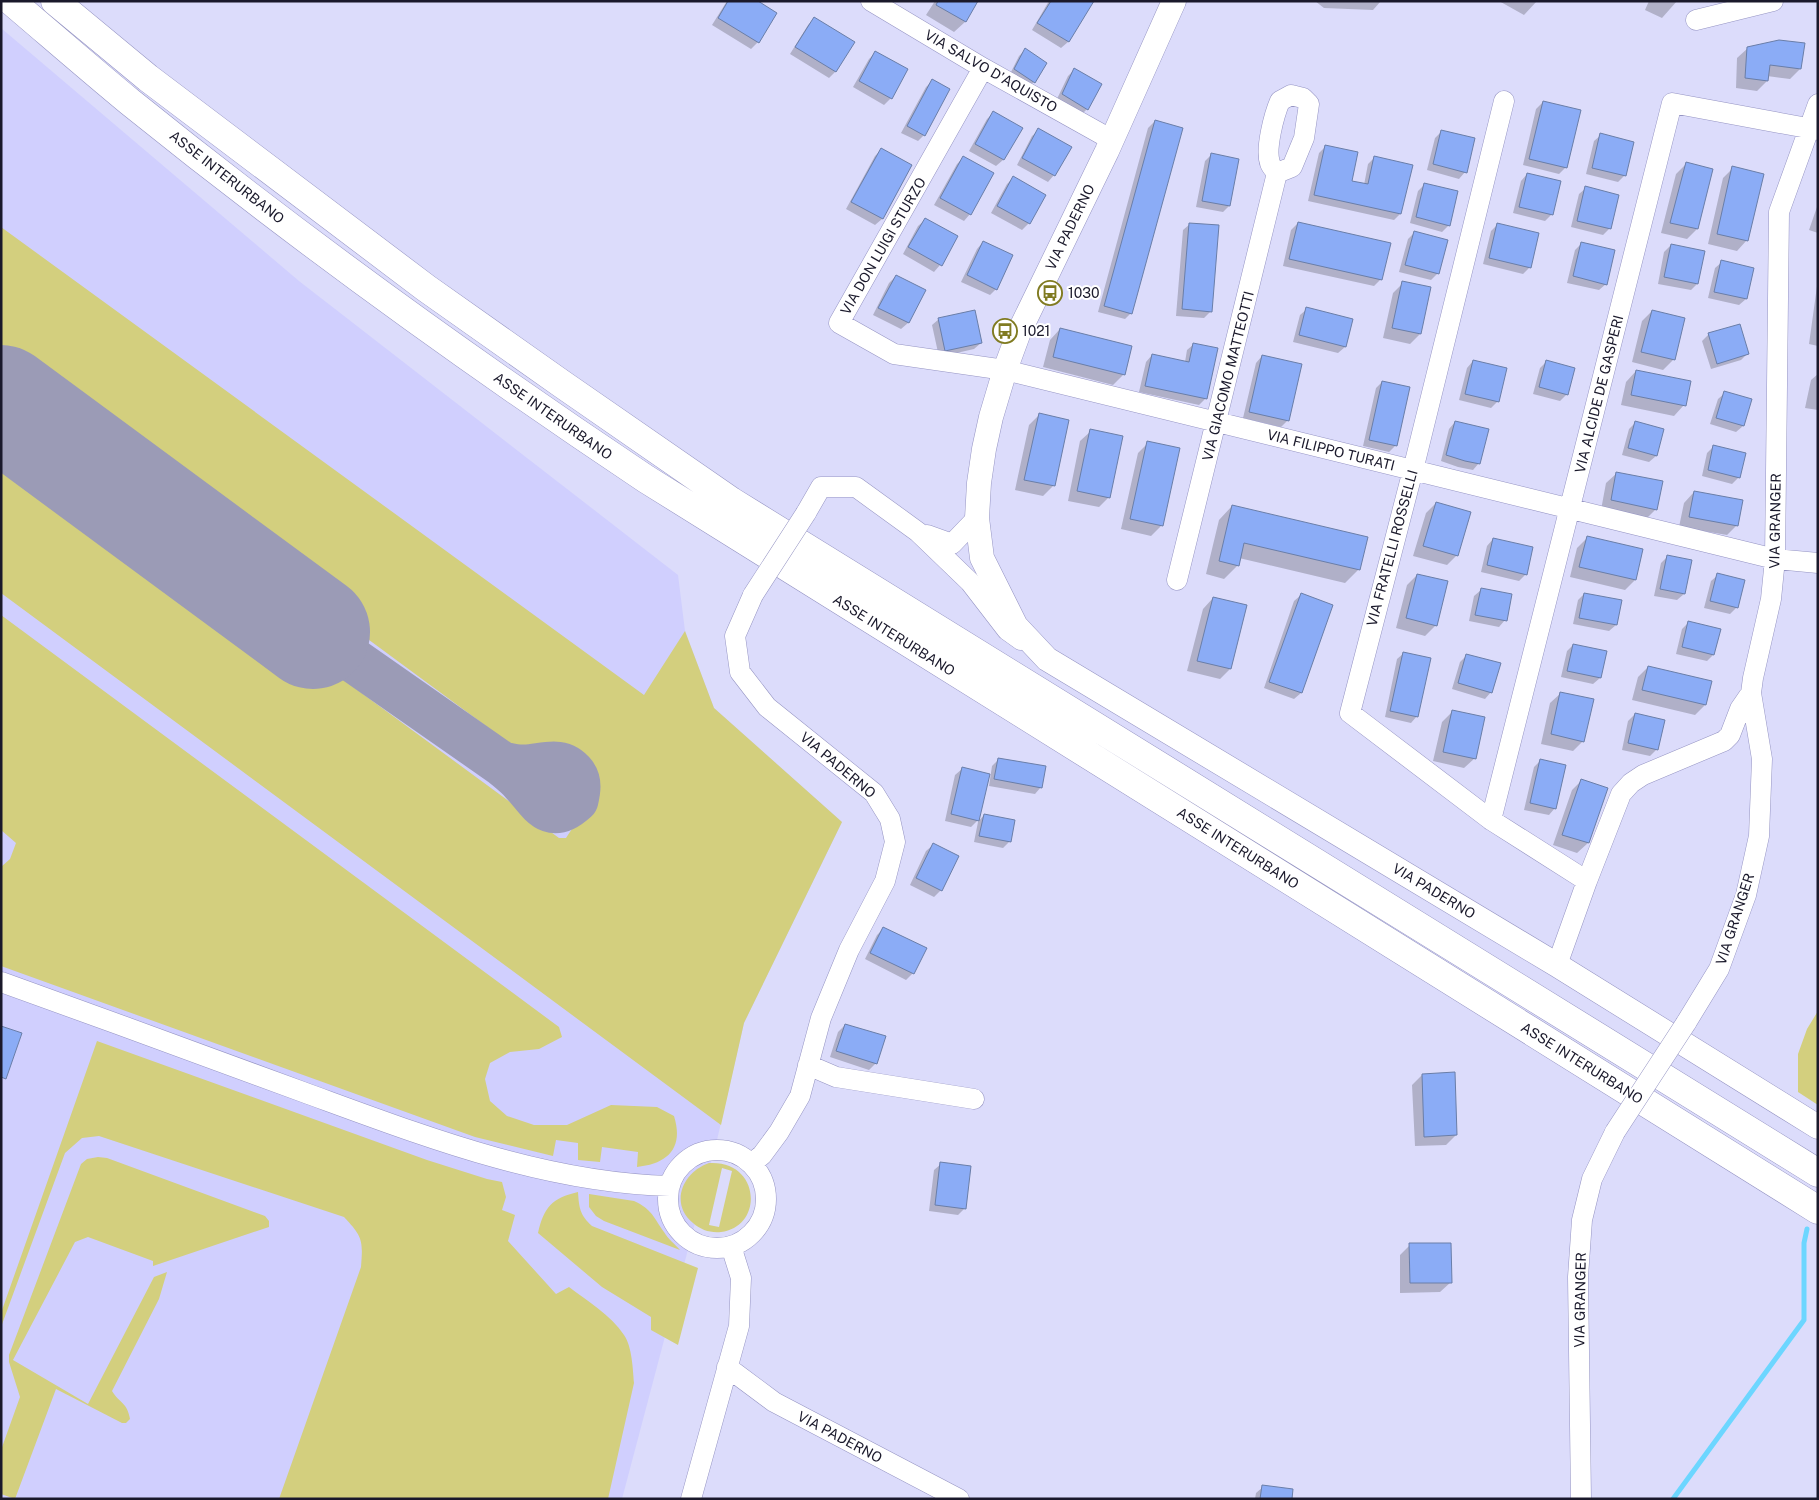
<svg xmlns="http://www.w3.org/2000/svg" width="1819" height="1500" font-family="'Public Sans',sans-serif">
<style>
.built{fill:#d0cffe}
.green{fill:#d3cf7e;fill-rule:evenodd}
.shadow{fill:#0003}
.lines{fill:none;stroke-linecap:round;stroke-linejoin:round}
.stream{stroke:#6cd6ff;stroke-width:5}
.taxiway{stroke:#9b9bb6;stroke-width:45}
.runway{stroke:#9b9bb6;stroke-width:114}
.building{fill:#8bacf6;stroke:#6a7ea8}
.minor-casing{stroke:#9594c3;stroke-width:21}
.tertiary-casing{stroke:#9594c3;stroke-width:25}
.trunk-casing{stroke:#9594c3;stroke-width:29}
.minor{stroke:#fff;stroke-width:20}
.tertiary{stroke:#fff;stroke-width:24}
.trunk{stroke:#fff;stroke-width:28}
.minor-bridge-casing{stroke:#9594c3;stroke-width:21;stroke-linecap:butt}
.minor-bridge{stroke:#fff;stroke-width:20}
.labels{text-anchor:middle;stroke-width:4;stroke-linejoin:round;paint-order:stroke}
.street-label{font-size:14px;fill:#1a192b;stroke:#fff}
.poi-label{font-size:14px;fill:#1a192b;stroke:#fff;text-anchor:start}
</style>
<rect width="100%" height="100%" fill="#dcdcfb"/>
<path class="built" d="M1,28L299,281L678,575L685,631L714,708L842,822L744,1023L717,1140L622,1499H1Z"/>
<path class="green" d="M1,227L644,695L685,631L714,708L842,822L744,1023L721,1125L1,593V428L559,838H566C575,824 586,810 592,794C601,770 582,740 555,744C546,745 537,752 529,755L520,751L1,369Z
M1,615L559,1027L562,1037L539,1049L510,1052L490,1063L485,1079L490,1101L507,1116L534,1125H567L611,1105L657,1107L674,1116C684,1148 668,1164 637,1167L638,1152L602,1147L600,1162L578,1160V1143L556,1140L553,1156L475,1137L1,966V867L10,859L16,843L1,830Z
M1818,1011V1105L1798,1092V1054L1807,1029Z
M97,1041L427,1160L487,1179L502,1182L506,1197L502,1210L515,1215L508,1241L556,1294L569,1287C587,1301 611,1315 624,1335C632,1346 633,1370 634,1383L608,1499H279L361,1267C363,1241 363,1237 344,1217L99,1136L82,1138L65,1153L1,1327V1313Z
M98,1157L107,1158L265,1216L269,1221V1227L153,1266V1261L88,1237L75,1242L13,1360L88,1404L154,1277L167,1272L159,1299L112,1391C120,1404 127,1402 130,1419L126,1423H122L56,1389L15,1499L1,1494V1450L20,1397L9,1362V1355L81,1164L87,1159Z
M709,1163C761,1160 764,1227 721,1232C710,1233 701,1230 693,1223C669,1203 683,1172 709,1163ZM722,1168L732,1171L719,1227L709,1225Z
M578,1192C579,1208 580,1215 592,1226L698,1268L678,1345L651,1330V1317L602,1287L538,1233C544,1207 552,1198 578,1192Z
M589,1194L634,1201C652,1209 654,1218 664,1232C668,1239 675,1244 680,1250L604,1221L596,1216L589,1207Z"/>
<path class="shadow" d="M727,1H755L776,14L758,42L751,49L712,25Z
M935,1H977L965,22L954,32L926,15Z
M1049,1H1093L1068,42L1061,48L1032,30Z
M1315,1H1381L1373,10L1324,8Z
M1499,1H1537L1524,15Z
M1649,1H1677L1662,18L1645,10Z
M814,19L853,43L835,72L829,78L790,54L808,25Z
M1748,48L1800,69L1790,79L1767,76V81L1757,91L1736,88L1737,58Z
M1025,50L1034,82L1027,88L1009,76L1019,56Z
M875,53L891,98L884,105L853,87L869,59Z
M1075,69L1087,109L1080,116L1056,101L1068,76Z
M932,81L924,135L918,141L901,133L926,87Z
M1543,102L1566,167L1559,174L1523,165L1536,109Z
M994,112L1021,128L1003,160L996,166L969,151L987,119Z
M1155,121L1131,313L1125,319L1098,312L1148,128Z
M1039,130L1054,175L1048,182L1017,165L1032,136Z
M1442,131L1465,172L1459,179L1427,170L1435,138Z
M1601,135L1625,175L1618,182L1586,174L1594,141Z
M1326,146L1351,182L1364,185L1368,164L1375,157L1400,214L1394,220L1308,201L1319,153Z
M881,150L911,166L882,219L875,225L846,209L875,156Z
M1211,155L1229,206L1223,212L1196,207L1205,161Z
M963,158L970,214L964,221L934,205L957,164Z
M1686,164L1697,229L1687,239L1661,233L1676,174Z
M1733,168L1747,240L1737,251L1708,244L1723,178Z
M1527,174L1552,214L1545,221L1513,213L1521,181Z
M1013,178L1029,223L1022,230L991,213L1007,184Z
M1425,184L1449,225L1442,232L1410,223L1418,191Z
M1586,188L1610,228L1603,235L1571,227L1579,194Z
M1818,204V233L1809,230Z
M925,220L940,265L934,272L903,254L918,226Z
M1298,223L1381,279L1374,286L1283,266L1291,230Z
M1190,224L1211,311L1204,318L1176,316L1183,230Z
M1498,224L1538,234L1529,268L1523,274L1483,264L1491,231Z
M1414,233L1438,273L1431,280L1399,272L1408,239Z
M983,242L996,289L990,295L961,282L977,249Z
M1582,243L1606,284L1599,290L1567,283L1575,250Z
M1671,245L1697,284L1691,290L1658,284L1664,252Z
M1722,262L1746,299L1739,305L1708,298L1715,268Z
M896,276L924,290L908,323L901,329L873,315L889,283Z
M1818,279V346L1809,344Z
M1403,283L1420,334L1410,344L1383,338L1393,293Z
M1307,309L1345,347L1338,353L1293,342L1300,315Z
M1652,311L1683,319L1673,360L1663,370L1632,362L1642,321Z
M939,319L981,343L974,349L939,357L932,325Z
M1060,329L1123,375L1113,385L1043,367L1050,340Z
M1709,334L1747,354L1741,360L1711,369L1702,341Z
M1194,344L1206,398L1199,405L1139,392L1146,362L1152,355L1185,362L1187,350Z
M1262,356L1288,420L1281,427L1243,418L1256,363Z
M1473,361L1498,401L1491,408L1459,400L1467,368Z
M1547,361L1567,394L1560,401L1533,394L1540,368Z
M1636,371L1684,405L1674,416L1621,405L1626,382Z
M1818,374V410L1805,408L1811,380Z
M1382,382L1396,445L1389,452L1363,446L1376,388Z
M1725,393L1750,400L1743,426L1736,432L1710,424L1718,399Z
M1039,415L1068,421L1053,486L1043,496L1015,490L1029,425Z
M1455,422L1479,463L1473,470L1458,467L1441,461L1449,429Z
M1636,422L1656,456L1649,462L1622,455L1629,429Z
M1091,431L1109,497L1099,507L1068,501L1080,441Z
M1148,443L1178,449L1161,526L1151,536L1121,529L1138,453Z
M1714,446L1739,477L1732,484L1702,476L1707,453Z
M1617,473L1656,509L1646,519L1601,510L1606,483Z
M1694,492L1737,525L1727,535L1679,527L1684,503Z
M1436,503L1457,555L1447,565L1413,556L1426,513Z
M1232,506L1359,569L1345,583L1239,558L1238,565L1224,579L1206,574L1219,520Z
M1587,538L1635,580L1625,590L1570,577L1577,548Z
M1493,539L1526,574L1519,581L1481,572L1487,546Z
M1668,556L1684,594L1677,600L1654,596L1661,563Z
M1417,575L1436,625L1425,636L1396,628L1407,585Z
M1718,575L1743,581L1736,608L1730,614L1704,608L1711,581Z
M1481,590L1505,620L1499,627L1469,621L1474,596Z
M1584,594L1616,625L1609,631L1573,624L1578,600Z
M1301,595V693L1294,699L1264,688L1294,601Z
M1213,598L1230,669L1220,679L1187,671L1203,609Z
M1688,623L1713,655L1707,661L1676,654L1682,629Z
M1573,645L1605,652L1600,678L1593,684L1561,677L1567,651Z
M1404,653L1417,716L1411,723L1385,717L1397,659Z
M1467,655L1491,692L1485,699L1452,689L1460,662Z
M1648,667L1710,682L1705,705L1695,715L1632,700L1638,677Z
M1561,693L1583,741L1573,751L1541,744L1550,703Z
M1452,712L1475,758L1464,768L1433,761L1442,722Z
M1635,714L1657,749L1650,756L1622,750L1628,721Z
M999,759L1041,787L1035,794L989,786L992,766Z
M1540,761L1555,808L1549,815L1524,810L1534,767Z
M962,769L978,820L971,827L945,821L955,775Z
M1582,780L1606,788L1588,843L1577,853L1553,845L1572,790Z
M984,815L1010,841L1003,848L974,842L978,822Z
M933,845L941,890L934,897L910,885L926,851Z
M884,928L925,949L913,973L906,980L865,959L877,935Z
M845,1025L876,1063L869,1070L830,1057L838,1032Z
M1422,1075L1456,1135L1446,1145L1415,1146L1412,1085Z
M941,1164L965,1208L958,1215L929,1211L934,1170Z
M1410,1245L1451,1282L1440,1292L1400,1293V1255Z
M1263,1487L1291,1499H1255L1256,1493Z"/>
<g class="lines">
<path class="stream" d="M1673,1499L1804,1320V1243L1807,1229"/>
<path class="taxiway" d="M313,632L502,764C509,770 517,776 523,783C540,801 549,825 576,800C578,791 580,782 574,774C560,756 540,768 522,767C515,767 508,765 502,764"/>
<path class="runway" d="M1,402L313,632"/>
</g>
<path class="building" d="M728,1H758L777,13L759,43L718,18Z
M938,1H978L966,22L936,5Z
M1051,1H1094L1069,42L1037,23Z
M814,17L855,42L836,72L795,47Z
M1779,40L1805,43L1801,69L1770,65L1768,81L1745,78L1747,47Z
M1025,48L1047,63L1035,83L1014,69Z
M875,51L908,69L892,99L859,81Z
M1074,68L1102,84L1088,110L1062,94Z
M932,79L950,89L925,136L907,126Z
M1543,101L1581,110L1567,168L1529,159Z
M993,111L1023,128L1004,160L975,144Z
M1155,120L1183,128L1132,314L1104,306Z
M1038,128L1072,147L1055,176L1022,158Z
M1441,130L1475,138L1467,173L1433,164Z
M1600,133L1634,142L1626,176L1592,168Z
M1325,145L1358,152L1352,181L1368,184L1374,156L1413,165L1401,214L1314,195Z
M881,148L912,165L883,219L851,202Z
M1211,153L1239,159L1230,206L1202,201Z
M963,156L994,173L971,215L940,198Z
M1686,162L1713,169L1698,229L1670,223Z
M1732,166L1764,174L1748,241L1717,234Z
M1527,173L1561,181L1553,215L1519,207Z
M1013,176L1046,195L1030,224L997,206Z
M1424,183L1458,191L1450,226L1416,217Z
M1585,186L1619,195L1611,229L1577,221Z
M925,218L958,236L942,266L908,247Z
M1298,222L1391,243L1382,280L1289,259Z
M1189,223L1219,225L1212,312L1182,309Z
M1497,223L1539,233L1531,268L1489,258Z
M1414,231L1448,240L1439,274L1405,265Z
M983,241L1013,255L997,290L967,275Z
M1581,242L1615,250L1607,285L1573,276Z
M1671,244L1705,251L1698,284L1664,277Z
M1721,260L1754,268L1747,299L1714,292Z
M896,275L926,290L909,323L878,308Z
M1402,281L1431,287L1421,334L1392,328Z
M1306,307L1353,319L1346,347L1299,335Z
M975,310L982,343L945,351L938,318Z
M1652,310L1685,318L1675,360L1641,352Z
M1740,324L1749,354L1717,364L1708,333Z
M1060,328L1132,346L1125,375L1053,357Z
M1193,343L1218,348L1207,399L1145,386L1152,354L1189,362Z
M1262,355L1302,364L1289,421L1249,412Z
M1473,360L1507,368L1499,402L1465,394Z
M1546,360L1575,368L1568,395L1539,387Z
M1636,370L1691,381L1686,406L1631,395Z
M1382,381L1410,387L1397,446L1369,440Z
M1724,391L1752,399L1744,426L1716,418Z
M1039,413L1069,420L1055,486L1024,480Z
M1455,421L1489,429L1480,464L1465,461L1446,455Z
M1635,421L1664,429L1657,456L1628,448Z
M1090,429L1123,436L1110,498L1077,491Z
M1147,441L1180,448L1163,526L1130,519Z
M1713,445L1746,453L1740,478L1708,470Z
M1616,472L1663,481L1657,510L1611,500Z
M1694,491L1743,500L1738,526L1689,517Z
M1436,502L1471,512L1458,556L1423,546Z
M1232,505L1368,537L1360,570L1244,543L1239,566L1219,561Z
M1587,536L1643,549L1636,580L1579,567Z
M1493,538L1533,547L1527,575L1487,565Z
M1667,555L1692,560L1685,594L1660,589Z
M1717,573L1745,580L1738,608L1710,601Z
M1417,574L1448,581L1437,626L1406,618Z
M1481,588L1512,594L1507,621L1475,615Z
M1301,593L1333,605L1302,693L1269,682Z
M1584,593L1622,600L1617,625L1579,618Z
M1213,597L1247,605L1231,669L1197,661Z
M1688,621L1721,629L1714,655L1682,647Z
M1573,644L1607,651L1601,678L1567,671Z
M1403,652L1431,658L1418,717L1390,711Z
M1466,654L1501,663L1492,693L1458,683Z
M1648,666L1712,681L1706,705L1642,690Z
M1560,692L1594,699L1584,742L1551,734Z
M1452,710L1485,717L1476,759L1443,752Z
M1635,713L1665,720L1658,750L1628,743Z
M998,758L1046,766L1042,788L994,779Z
M1540,759L1566,765L1556,809L1530,803Z
M962,767L990,774L979,821L951,814Z
M1581,779L1608,788L1589,843L1562,835Z
M984,814L1015,820L1011,842L979,836Z
M933,843L959,856L942,891L916,878Z
M883,927L927,948L914,974L870,953Z
M845,1024L886,1036L877,1064L836,1051Z
M1,1026L22,1033L6,1079L1,1077Z
M1455,1072L1457,1135L1424,1137L1422,1074Z
M940,1162L971,1166L966,1209L935,1205Z
M1409,1243H1451L1452,1283H1410Z
M1262,1485L1293,1489L1292,1499H1260Z"/>
<g class="lines">
<defs>
<path id="minor" d="M871,1L983,68L1112,140
M1696,20L1773,1
M983,68L839,323L894,354L1005,370L1775,559L1818,563
M1291,95L1303,98L1309,104L1304,138L1292,167L1277,173C1275,170 1271,167 1270,163C1265,149 1274,115 1280,101Z
M1504,101L1413,470L1350,713L1491,820L1587,881
M806,513L821,487H856L918,532L970,582L1007,630L1021,640
M927,535L952,544L977,518
M1177,580L1277,173
M1491,820L1672,103L1818,130
M1557,965L1587,881L1621,794L1631,783L1643,775L1724,741L1730,735L1740,709L1751,693
M1,982C102,1018 202,1055 303,1092C421,1135 543,1183 670,1186
M1686,1023L1719,969L1746,895L1759,836L1762,759L1751,693L1753,678L1771,599L1775,559L1779,212L1818,104
M808,1065L836,1077L974,1099
M668 1199a49 49 0 1 1 98 0a49 49 0 1 1-98 0Z
M751,1164L762,1155L779,1132L800,1096L821,1018L849,950L885,881L895,842L890,819L874,793L767,707L740,672L735,636L753,595
M727,1367L774,1402L959,1499
M691,1499L739,1326L741,1278L731,1246
M1581,1499L1578,1277L1582,1220L1592,1179L1615,1132"/>
<path id="tertiary" d="M1174,1L1107,151L1019,332L1005,370L991,417L984,449L979,483L977,518L982,558L1016,626L1047,659L1557,965L1818,1127"/>
<path id="trunk" d="M11,1C51,35 90,69 130,102C296,236 469,361 646,479L1818,1210
M55,1L148,78L426,288L562,384L731,501L1818,1173"/>
</defs>
<use href="#minor" class="minor-casing"/>
<use href="#tertiary" class="tertiary-casing"/>
<use href="#trunk" class="trunk-casing"/>
<use href="#minor" class="minor"/>
<use href="#tertiary" class="tertiary"/>
<use href="#trunk" class="trunk"/>
<defs>
<path id="minor-bridge" d="M753,595L806,513
M1615,1132L1686,1023"/>
</defs>
<use href="#minor-bridge" class="minor-bridge-casing"/>
<use href="#minor-bridge" class="minor-bridge"/>
</g>
<defs>
<symbol id="bus-ring" viewBox="-11 -11 22 22"><circle r="9.5" fill="#fff" stroke="#807b21" stroke-width="1.5"/><path d="M-5-6H5V4H4V6H2V4H-2V6H-4V4H-5ZM-3.5-4V0h7V-4ZM-3.5 1.2v1.5H-2V1.2ZM2 1.2v1.5H3.5V1.2Z" fill="#807b21"/></symbol>
</defs>
<g fill-rule="evenodd">
<use href="#bus-ring" x="1036" y="279" width="28" height="28"/>
<use href="#bus-ring" x="991" y="317" width="28" height="28"/>
</g>
<g class="labels">
<g class="street-label">
<text transform="translate(991 71) rotate(30)" y="5">VIA SALVO D'AQUISTO</text>
<text transform="translate(227 177) rotate(38)" y="5">ASSE INTERURBANO</text>
<text transform="translate(1070 227) rotate(-64)" y="5">VIA PADERNO</text>
<text transform="translate(883 246) rotate(-60)" y="5">VIA DON LUIGI STURZO</text>
<text transform="translate(1228 376) rotate(-76)" y="5">VIA GIACOMO MATTEOTTI</text>
<text transform="translate(1599 394) rotate(-76)" y="5">VIA ALCIDE DE GASPERI</text>
<text transform="translate(553 416) rotate(35)" y="5">ASSE INTERURBANO</text>
<text transform="translate(1331 450) rotate(14)" y="5">VIA FILIPPO TURATI</text>
<text transform="translate(1775 521) rotate(-89)" y="5">VIA GRANGER</text>
<text transform="translate(1392 548) rotate(-75)" y="5">VIA FRATELLI ROSSELLI</text>
<text transform="translate(894 635) rotate(32)" y="5">ASSE INTERURBANO</text>
<text transform="translate(838 765) rotate(40)" y="5">VIA PADERNO</text>
<text transform="translate(1238 848) rotate(32)" y="5">ASSE INTERURBANO</text>
<text transform="translate(1434 891) rotate(31)" y="5">VIA PADERNO</text>
<text transform="translate(1735 919) rotate(-72)" y="5">VIA GRANGER</text>
<text transform="translate(1582 1063) rotate(32)" y="5">ASSE INTERURBANO</text>
<text transform="translate(1580 1300) rotate(-89)" y="5">VIA GRANGER</text>
<text transform="translate(840 1437) rotate(28)" y="5">VIA PADERNO</text>
</g>
<g class="poi-label">
<text x="1068" y="298">1030</text>
<text x="1022" y="336">1021</text>
</g>
</g>
<rect width="1819" height="1500" fill="none" stroke="#1a192b" stroke-width="5"/>
</svg>
